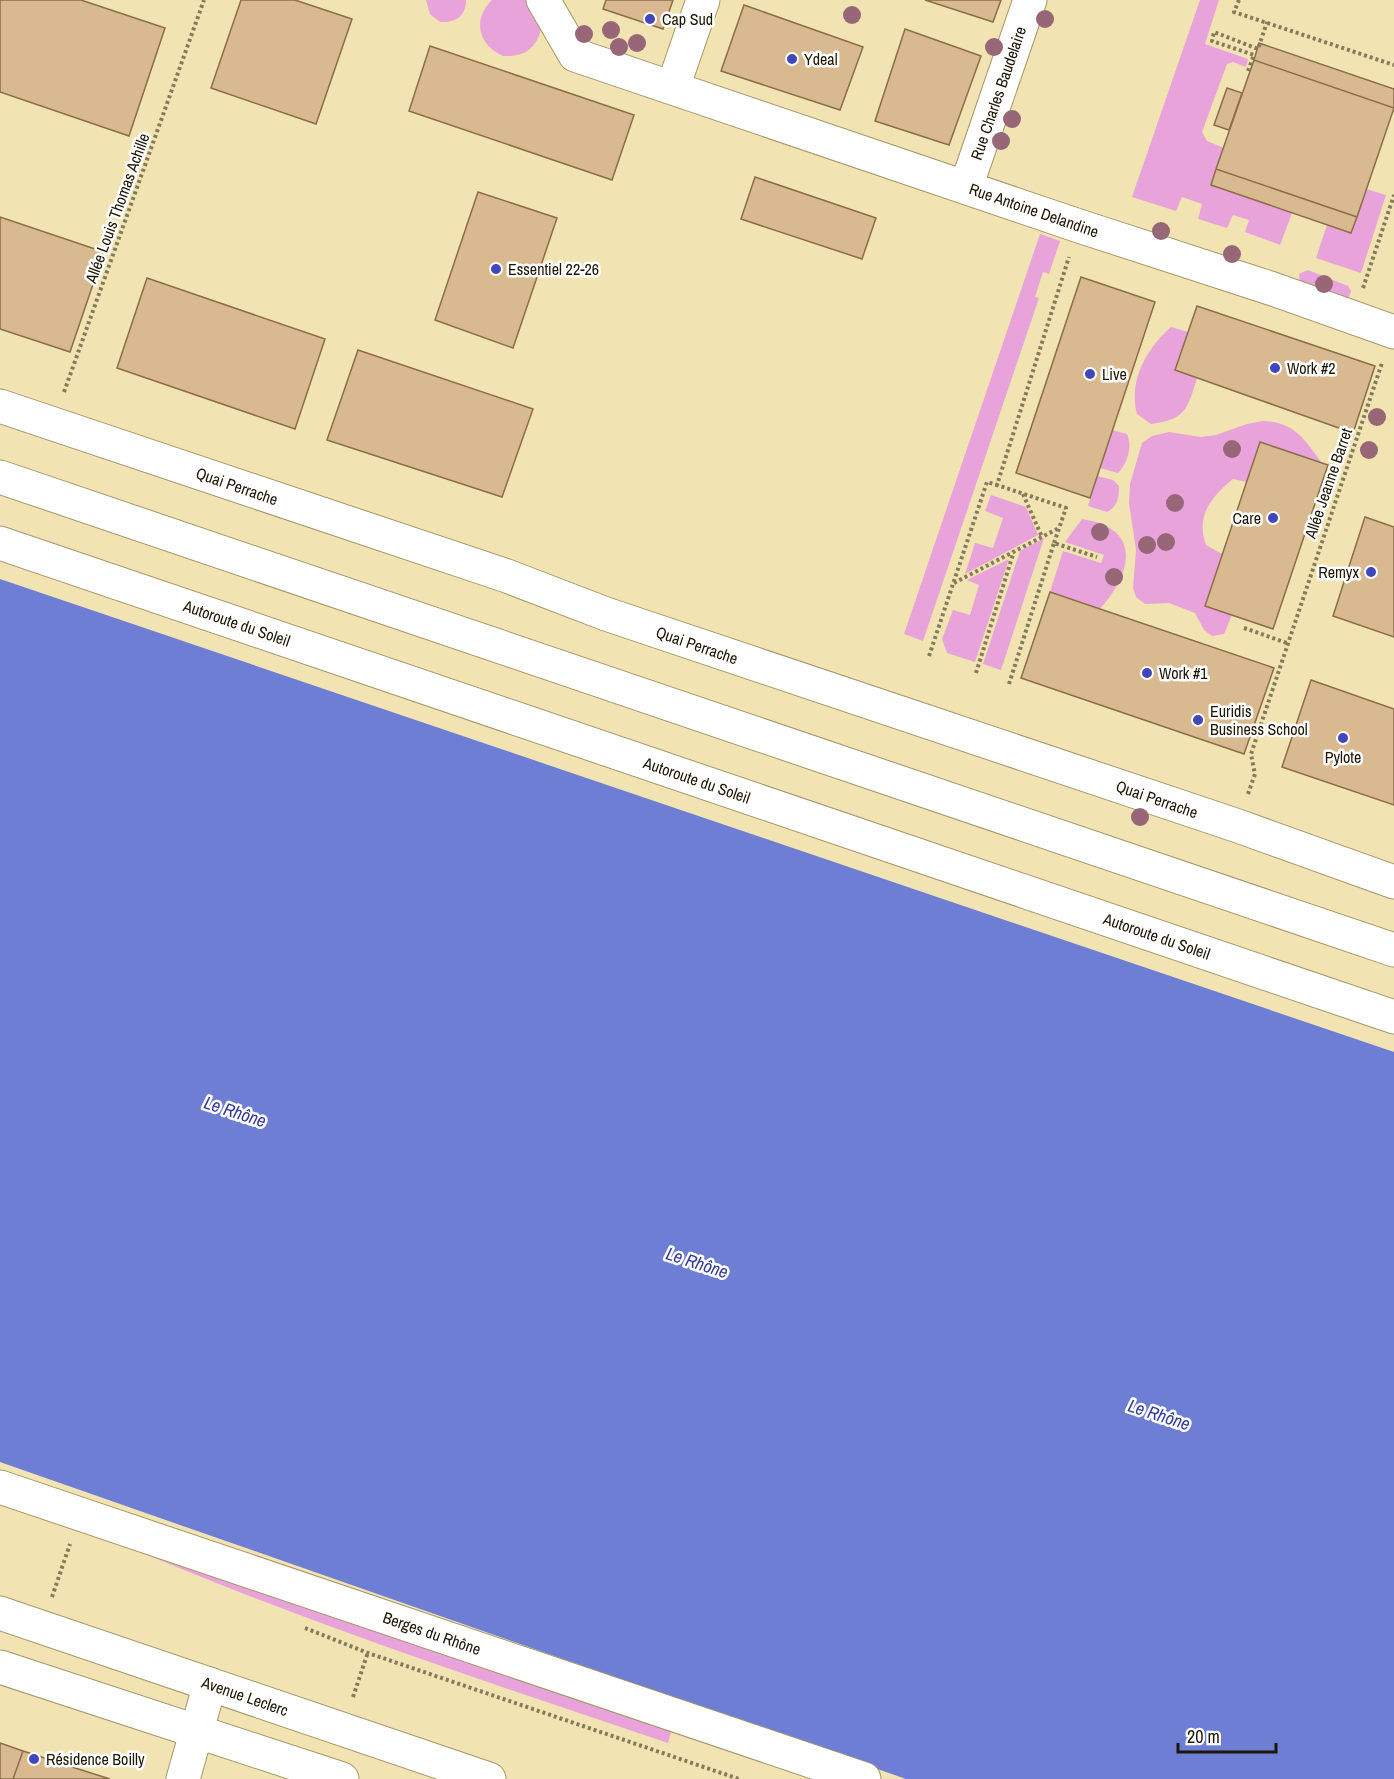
<svg xmlns="http://www.w3.org/2000/svg" width="1394" height="1779" font-family="'Archivo Narrow',sans-serif">
<style>
.green{fill:#e9a3db}
.water{fill:#6e7ed5}
.building{fill:#d9b990;stroke:#8b6e48;stroke-width:1.5}
.lines{fill:none;stroke-linecap:round;stroke-linejoin:round}
.minor-casing{stroke:#a49768;stroke-width:35}
.major-casing{stroke:#a49768;stroke-width:35}
.highway-casing{stroke:#a49768;stroke-width:35}
.path{stroke:#857b5a;stroke-width:4;stroke-dasharray:3 3;stroke-linecap:butt}
.minor{stroke:#fff;stroke-width:33}
.major{stroke:#fff;stroke-width:33}
.highway{stroke:#fff;stroke-width:33}
.tree{fill:#976777}
.poi-dot{fill:#3f47bb;stroke:#fff;stroke-width:2}
.labels{text-anchor:middle;stroke-width:5;stroke-linejoin:round;paint-order:stroke}
.poi-label{font-size:16px;fill:#1d1705;stroke:#fff;text-anchor:start}
.street-label{font-size:16px;fill:#1d1705;stroke:#fff}
.water-label{font-size:18px;font-style:italic;fill:#333a9f;stroke:#fff}
</style>
<rect width="100%" height="100%" fill="#f1e3b2"/>
<path class="green" d="M426,0H466C466,16 456,23 440,22L430,14Z
M492,0H528L541,29C536,49 524,57 503,56C478,45 472,20 492,0Z
M1200,0H1219L1205,44L1248,59L1246,67L1233,62L1227,64L1202,132L1207,141L1224,148L1211,185L1292,213L1280,245L1245,232L1249,220L1233,215L1227,228L1198,219L1202,204L1182,197L1176,211L1132,197Z
M1366,189L1386,195L1361,273L1316,258L1327,225L1351,233Z
M1040,234L1060,241L1049,274L1043,272L1035,297L1039,298L923,641L904,634Z
M1308,270L1348,286L1351,291L1349,297L1342,300L1300,284L1299,274Z
M1171,327L1188,332L1175,370L1197,378C1187,410 1186,419 1151,424L1137,414C1128,381 1147,348 1171,327Z
M1263,421C1293,422 1304,438 1321,462L1260,442L1247,482L1233,479C1212,496 1195,516 1206,545L1222,554L1205,606L1232,615L1224,634L1212,636L1204,630L1195,613L1169,603L1145,604L1136,597L1133,588L1136,550L1129,503L1130,484L1142,443L1152,436L1169,432L1201,437L1216,435L1247,424Z
M1112,430L1127,434C1133,447 1127,464 1118,473L1100,468Z
M1097,476L1113,480L1119,486C1119,498 1118,506 1107,512L1088,506Z
M991,495L1026,507L1038,535L965,574L975,543L993,548L1003,518L985,511Z
M1082,519C1143,528 1132,573 1100,609L1050,592L1063,551L1101,563L1104,555L1065,542Z
M1044,538L1001,670L983,664L1020,551Z
M1009,559L975,662L947,653L942,639L953,610L970,615L979,585L967,580Z
M103,1536L673,1724L668,1743C478,1679 287,1616 103,1536Z"/>
<path class="water" d="M0,579L1394,1052V1779H906L0,1462Z"/>
<path class="building" d="M0,0H81L165,28L129,136L0,92Z
M241,0H295L352,19L316,124L211,88Z
M606,0H673L663,29L603,9Z
M925,0H1001L993,22Z
M744,5L863,47L840,110L721,71Z
M905,29L981,56L949,145L875,121Z
M1259,43L1394,89V108L1254,60Z
M430,46L634,115L612,180L409,111Z
M1254,60L1394,108L1357,217L1216,169Z
M1227,88L1242,93L1229,130L1214,125Z
M1216,169L1357,217L1351,233L1211,185Z
M755,177L876,218L862,259L741,219Z
M478,192L557,218L513,348L435,320Z
M0,217L104,252L70,352L0,329Z
M1081,277L1155,302L1090,498L1016,473Z
M147,278L325,339L295,429L117,368Z
M1197,306L1375,366L1353,433L1175,370Z
M358,350L533,409L502,497L327,440Z
M1260,442L1328,465L1273,629L1205,606Z
M1365,517L1394,527V637L1333,616Z
M1050,592L1274,668L1244,754L1021,678Z
M1311,680L1394,709V805L1282,767Z
M0,1743L23,1751L13,1779H0Z
M23,1751L72,1767L110,1779H13Z"/>
<g class="lines">
<defs>
<path id="minor" d="M543,0L575,55L1079,226L1273,289L1394,332
M673,87L703,0
M966,187L1030,0
M0,406L507,576L606,614L1238,826L1394,882
M0,1487L864,1779
M183,1779L210,1684"/>
<path id="major" d="M0,1613L489,1779
M0,1667L342,1779"/>
<path id="highway" d="M0,477L1394,950
M0,543L1394,1017"/>
</defs>
<use href="#minor" class="minor-casing"/>
<use href="#major" class="major-casing"/>
<use href="#highway" class="highway-casing"/>
<path class="path" d="M1239,0L1234,12L1394,65
M1248,71L1254,55L1212,41L1214,32L1258,49L1267,22
M1363,288L1394,195
M64,392L204,0
M1023,494L1042,537
M1054,543L1066,508L997,485L1069,257
M954,583L1059,528
M1244,628L1287,643
M929,656L987,482L997,485
M976,673L1014,551
M1009,684L1054,543L1097,557
M1248,794L1255,774L1251,754L1382,363
M52,1597L70,1544
M305,1628L368,1653L739,1779
M353,1697L368,1652"/>
<use href="#minor" class="minor"/>
<use href="#major" class="major"/>
<use href="#highway" class="highway"/>
</g>
<g class="tree">
<circle cx="852" cy="15" r="9"/>
<circle cx="1045" cy="19" r="9"/>
<circle cx="611" cy="30" r="9"/>
<circle cx="584" cy="34" r="9"/>
<circle cx="637" cy="43" r="9"/>
<circle cx="619" cy="47" r="9"/>
<circle cx="994" cy="47" r="9"/>
<circle cx="1012" cy="119" r="9"/>
<circle cx="1001" cy="141" r="9"/>
<circle cx="1161" cy="231" r="9"/>
<circle cx="1232" cy="254" r="9"/>
<circle cx="1324" cy="284" r="9"/>
<circle cx="1377" cy="417" r="9"/>
<circle cx="1232" cy="449" r="9"/>
<circle cx="1369" cy="450" r="9"/>
<circle cx="1175" cy="503" r="9"/>
<circle cx="1100" cy="532" r="9"/>
<circle cx="1166" cy="542" r="9"/>
<circle cx="1147" cy="545" r="9"/>
<circle cx="1114" cy="577" r="9"/>
<circle cx="1140" cy="817" r="9"/>
</g>
<g class="poi-dot">
<circle cx="650" cy="19" r="6"/>
<circle cx="792" cy="59" r="6"/>
<circle cx="496" cy="269" r="6"/>
<circle cx="1275" cy="368" r="6"/>
<circle cx="1090" cy="374" r="6"/>
<circle cx="1273" cy="518" r="6"/>
<circle cx="1371" cy="572" r="6"/>
<circle cx="1147" cy="673" r="6"/>
<circle cx="1198" cy="720" r="6"/>
<circle cx="1343" cy="738" r="6"/>
<circle cx="34" cy="1759" r="6"/>
</g>
<g class="labels">
<g class="poi-label">
<text x="662" y="25">Cap Sud</text>
<text x="804" y="65">Ydeal</text>
<text x="508" y="275">Essentiel 22-26</text>
<text x="1287" y="374">Work #2</text>
<text x="1102" y="380">Live</text>
<text x="1261" y="524" text-anchor="end">Care</text>
<text x="1359" y="578" text-anchor="end">Remyx</text>
<text x="1159" y="679">Work #1</text>
<text x="1210" y="717">Euridis<tspan x="1210" dy="18">Business School</tspan></text>
<text x="1343" y="763" text-anchor="middle">Pylote</text>
<text x="46" y="1765">Résidence Boilly</text>
</g>
<g class="street-label">
<text transform="translate(998 93) rotate(-71)" y="6">Rue Charles Baudelaire</text>
<text transform="translate(117 208) rotate(-70)" y="6">Allée Louis Thomas Achille</text>
<text transform="translate(1034 210) rotate(19)" y="6">Rue Antoine Delandine</text>
<text transform="translate(1328 483) rotate(-71)" y="6">Allée Jeanne Barret</text>
<text transform="translate(237 486) rotate(19)" y="6">Quai Perrache</text>
<text transform="translate(237 623) rotate(19)" y="6">Autoroute du Soleil</text>
<text transform="translate(697 645) rotate(19)" y="6">Quai Perrache</text>
<text transform="translate(697 780) rotate(19)" y="6">Autoroute du Soleil</text>
<text transform="translate(1157 799) rotate(19)" y="6">Quai Perrache</text>
<text transform="translate(1157 936) rotate(19)" y="6">Autoroute du Soleil</text>
<text transform="translate(432 1633) rotate(19)" y="6">Berges du Rhône</text>
<text transform="translate(245 1696) rotate(19)" y="6">Avenue Leclerc</text>
</g>
<g class="water-label">
<text transform="translate(235 1112) rotate(18)" y="6">Le Rhône</text>
<text transform="translate(697 1263) rotate(18)" y="6">Le Rhône</text>
<text transform="translate(1159 1415) rotate(18)" y="6">Le Rhône</text>
</g>
</g>
<path d="M1178 1743v9h98v-9" fill="none" stroke="#1d1705" stroke-width="3"/>
<text x="1187" y="1743" font-size="18" fill="#1d1705" stroke="#ffffff" stroke-width="4.5" paint-order="stroke">20 m</text>
</svg>
